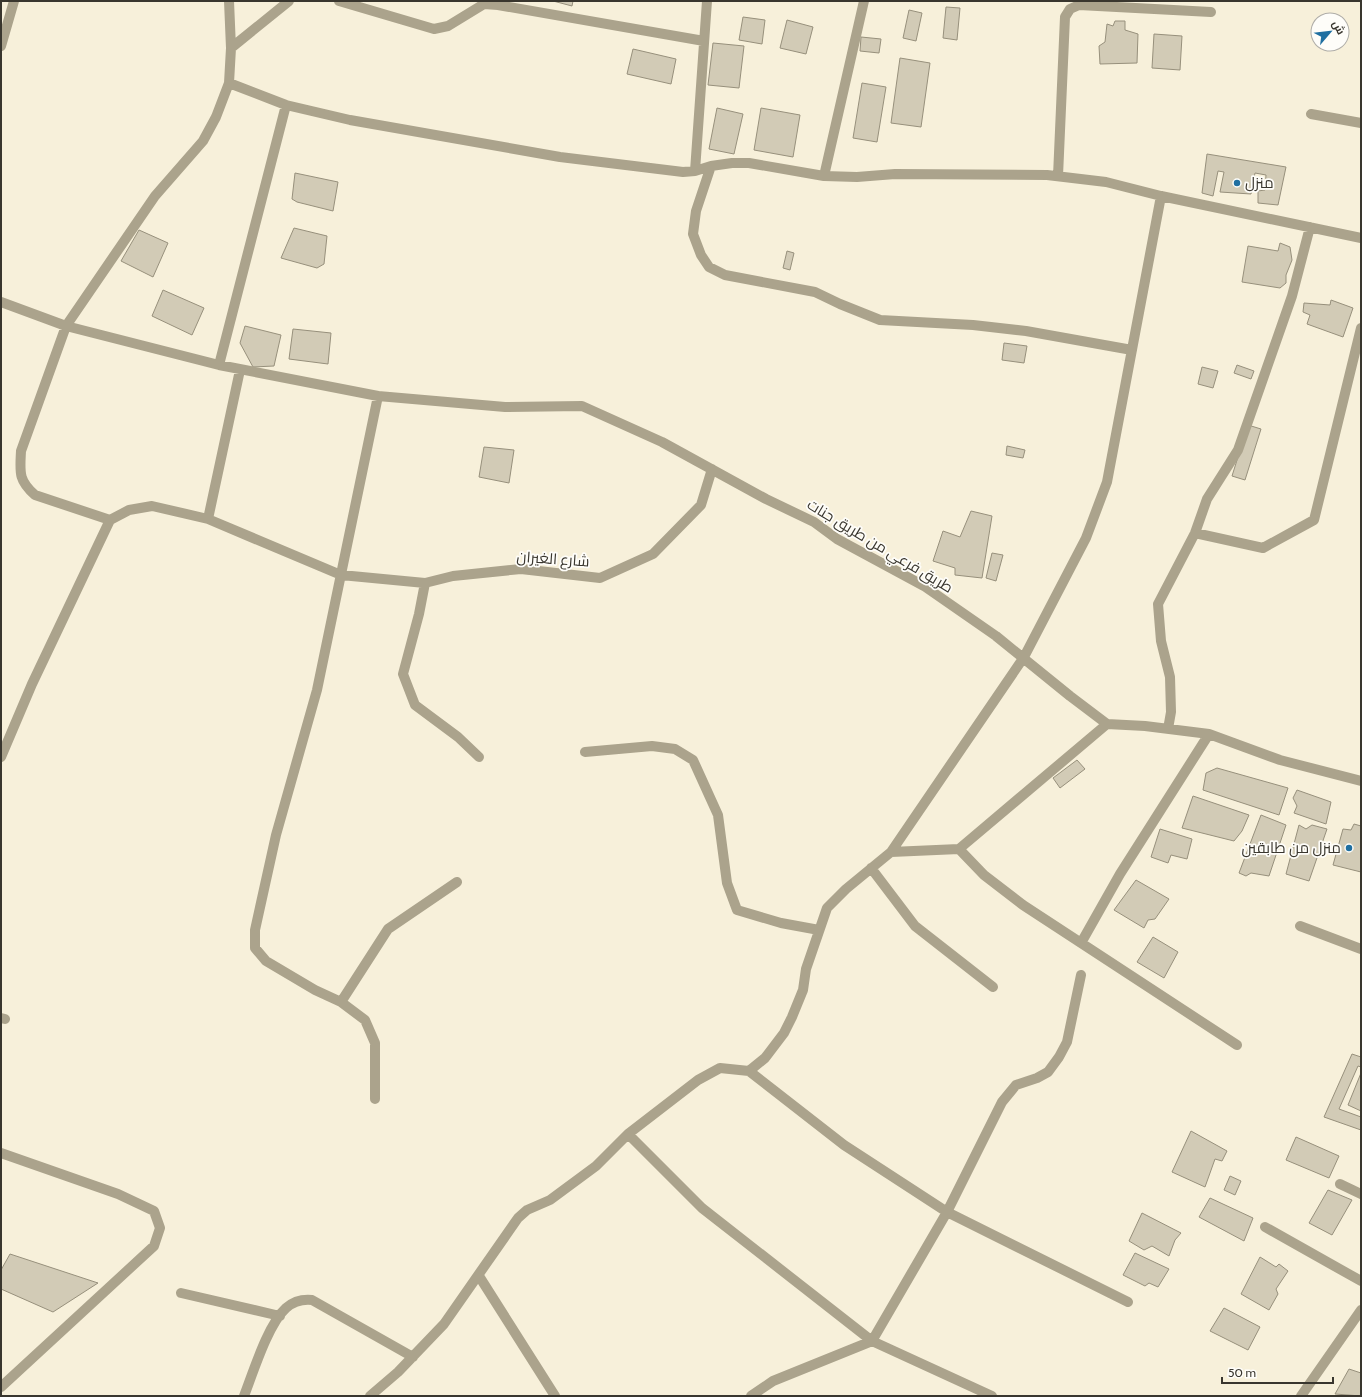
<svg xmlns="http://www.w3.org/2000/svg" width="1362" height="1397" font-family="Cabin,Cairo,sans-serif">
<style>
.building{fill:#d2cbb6;stroke:#97907c}
.lines{fill:none;stroke-linecap:round;stroke-linejoin:round}
.minor{stroke:#aba38c;stroke-width:10}
.poi-dot{fill:#1f6fa1;stroke:#fefdf9;stroke-width:1.5}
.labels{text-anchor:middle;stroke-width:3.5;stroke-linejoin:round;paint-order:stroke}
.poi-label{font-size:15px;fill:#39362e;stroke:#fefdf9;text-anchor:start}
.street-label{font-size:15px;fill:#39362e;stroke:#fefdf9}
</style>
<rect width="100%" height="100%" fill="#f7f0da"/>
<path class="building" d="M553,1H573L572,6Z
M946,7L960,8L957,40L943,38Z
M909,10L922,13L916,41L903,38Z
M743,17L765,20L762,44L739,40Z
M787,20L813,27L806,54L780,48Z
M1115,21H1125V30L1138,34L1137,63L1100,64L1099,46L1105,42L1107,24L1113,26Z
M1154,34L1182,36L1180,70L1152,68Z
M861,37L881,39L879,53L860,51Z
M713,43L744,46L739,88L708,85Z
M633,49L676,59L671,84L627,74Z
M900,58L930,63L921,127L891,123Z
M862,83L886,87L877,142L853,138Z
M717,108L743,114L734,154L709,149Z
M761,108L800,115L793,157L754,150Z
M1207,154L1286,167L1278,205L1258,203V191L1265,190L1266,175L1255,173L1251,194L1220,192L1224,172L1218,171L1213,196L1202,193Z
M295,173L338,182L333,211L297,202L292,199Z
M294,228L327,236L324,264L317,268L281,258Z
M139,230L168,243L153,277L121,261Z
M1280,243L1290,247L1292,260L1286,275V283L1280,288L1242,282L1248,246L1278,251Z
M787,251L794,253L790,270L783,268Z
M163,290L204,308L192,335L152,316Z
M1331,300L1353,308L1343,337L1307,324L1310,315L1303,312L1304,303L1330,305Z
M245,326L281,335L274,366L253,367L240,343Z
M293,329L331,333L328,364L289,359Z
M1004,343L1027,346L1024,363L1002,360Z
M1237,365L1254,371L1251,379L1234,373Z
M1202,367L1218,371L1213,388L1198,384Z
M1248,425L1261,429L1245,480L1232,476Z
M1007,446L1025,450L1023,458L1006,455Z
M484,447L514,450L509,483L479,477Z
M971,511L992,516L982,578L955,575V568L933,561L943,531L960,537Z
M992,553L1003,555L996,581L986,578Z
M1077,760L1085,769L1060,788L1053,778Z
M1217,768L1288,788L1279,815L1203,790L1206,773Z
M1297,790L1331,802L1326,824L1294,813L1297,806L1293,798Z
M1193,796L1249,815L1242,831L1234,841L1182,828Z
M1261,815L1286,825L1269,876L1251,873L1246,876L1239,873Z
M1354,824L1361,826V872L1333,865L1343,829L1351,830Z
M1299,825L1306,829L1312,825L1327,829L1309,881L1286,874Z
M1160,829L1192,839L1187,859L1171,855L1168,863L1151,857Z
M1136,880L1169,899L1155,919L1148,920L1144,928L1114,910Z
M1153,937L1178,952L1164,978L1137,962Z
M1352,1054L1361,1057V1067L1358,1066L1339,1109L1361,1117V1130L1324,1117Z
M1361,1073V1111L1348,1105Z
M1191,1131L1227,1151L1222,1161L1215,1159L1205,1187L1172,1172Z
M1296,1137L1339,1156L1329,1178L1286,1160Z
M1230,1176L1241,1181L1235,1195L1224,1190Z
M1328,1190L1352,1200L1332,1235L1309,1223Z
M1210,1198L1253,1218L1244,1241L1199,1217Z
M1142,1213L1181,1233L1175,1240L1169,1256L1152,1246L1144,1250L1129,1241Z
M1135,1253L1169,1269L1158,1287L1149,1283L1145,1286L1123,1275Z
M10,1254L98,1283L53,1312L1,1289V1270Z
M1260,1257L1276,1267L1279,1264L1288,1271L1276,1289L1278,1294L1269,1310L1241,1294Z
M1224,1308L1260,1327L1248,1350L1210,1331Z
M1349,1369L1361,1373V1396L1335,1394Z"/>
<g class="lines">
<path class="minor" d="M229,1L231,48L229,83
M339,1L434,29L448,26L484,4L498,5L704,41
M1,46L14,1
M231,48L289,1
M1311,114L1361,123
M711,166L696,211L693,234L701,255L709,267L725,275L815,292L840,304L880,320L973,325L1026,331L1132,350
M695,171L707,1
M824,176L864,1
M1058,176L1065,17L1070,9L1079,5L1211,12
M1,302L66,326L219,365L378,396L505,407L582,406L662,442L766,499L814,522L837,539L924,586L996,636L1070,696L1107,724L1145,726L1209,734L1280,760L1361,781
M219,365L286,105
M208,519L341,575L425,583L453,576L521,569L600,578L653,554L701,505L712,469
M110,520L35,495C18,480 20,472 21,451L66,326L155,196L203,141L216,117L229,83L286,105L350,120L560,157L683,172L695,171L711,166L732,163H749L824,176L857,177L895,174L1047,175L1106,182L1161,196L1361,238
M1195,533L1263,548L1314,520L1361,328
M425,583L419,614L403,674L415,705L458,737L479,757
M1168,729L1171,712L1170,677L1161,641L1158,604L1195,533L1207,499L1238,450L1292,296L1310,227
M585,752L652,746L675,749L693,760L718,815L727,883L737,910L781,923L819,930
M1,757L32,684L110,520L129,510L152,506L208,519L240,370
M959,849L1107,724
M891,852L1024,657L1086,538L1107,482L1161,196
M871,868L915,926L993,987
M1300,926L1361,949
M1081,943L1120,874L1209,734
M341,1002L388,929L457,882
M1,1018L5,1019
M749,1071L844,1145L947,1212L1128,1302
M375,1099V1043L365,1020L341,1002L315,990L266,961L255,948V930L276,835L317,690L378,396
M628,1134L702,1208L872,1341L992,1396
M1,1153L118,1194L154,1211L160,1228L154,1246L1,1387
M1340,1184L1361,1194
M1265,1227L1361,1281
M479,1276L555,1396
M181,1293L280,1316
M244,1396C253,1373 268,1324 286,1308C294,1301 302,1299 312,1300L413,1357
M370,1396L398,1372L444,1324L518,1218L527,1210L550,1200L596,1166L628,1134L698,1080L720,1068L749,1071L765,1058L784,1033L792,1017L803,990L806,969L827,908L846,889L891,852L959,849L984,875L1023,905L1237,1045
M751,1396L773,1381L872,1341L947,1212L1002,1102L1016,1085L1037,1078L1048,1072L1059,1057L1067,1042L1081,975
M1301,1396L1361,1310"/>
</g>
<g class="poi-dot">
<circle cx="1237" cy="183" r="4"/>
<circle cx="1349" cy="848" r="4"/>
</g>
<g class="labels">
<g class="poi-label">
<text x="1245" y="188">منزل</text>
<text x="1341" y="853" text-anchor="end">منزل من طابقين</text>
</g>
<g class="street-label">
<text transform="translate(880 546) rotate(31)" y="5">طريق فرعي من طريق جنات</text>
<text transform="translate(553 559) rotate(4)" y="5">شارع الغيران</text>
</g>
</g>
<rect width="1362" height="1397" fill="none" stroke="#39362e" stroke-width="4"/>
<g transform="translate(1330 32) rotate(62)"><circle r="19" fill="#fefdf9" stroke="#afada8"/>
<path d="M0-3L7 15L0 10L-7 15Z" fill="#1f6fa1"/>
<text y="-6" font-size="11" font-weight="bold" text-anchor="middle" fill="#39362e">ش</text>
</g>
<path d="M1222 1377v6h111v-6" fill="none" stroke="#39362e" stroke-width="2"/>
<text x="1228" y="1377" font-size="12" fill="#39362e" stroke="#fefdf9" stroke-width="3" paint-order="stroke">50 m</text>
</svg>
